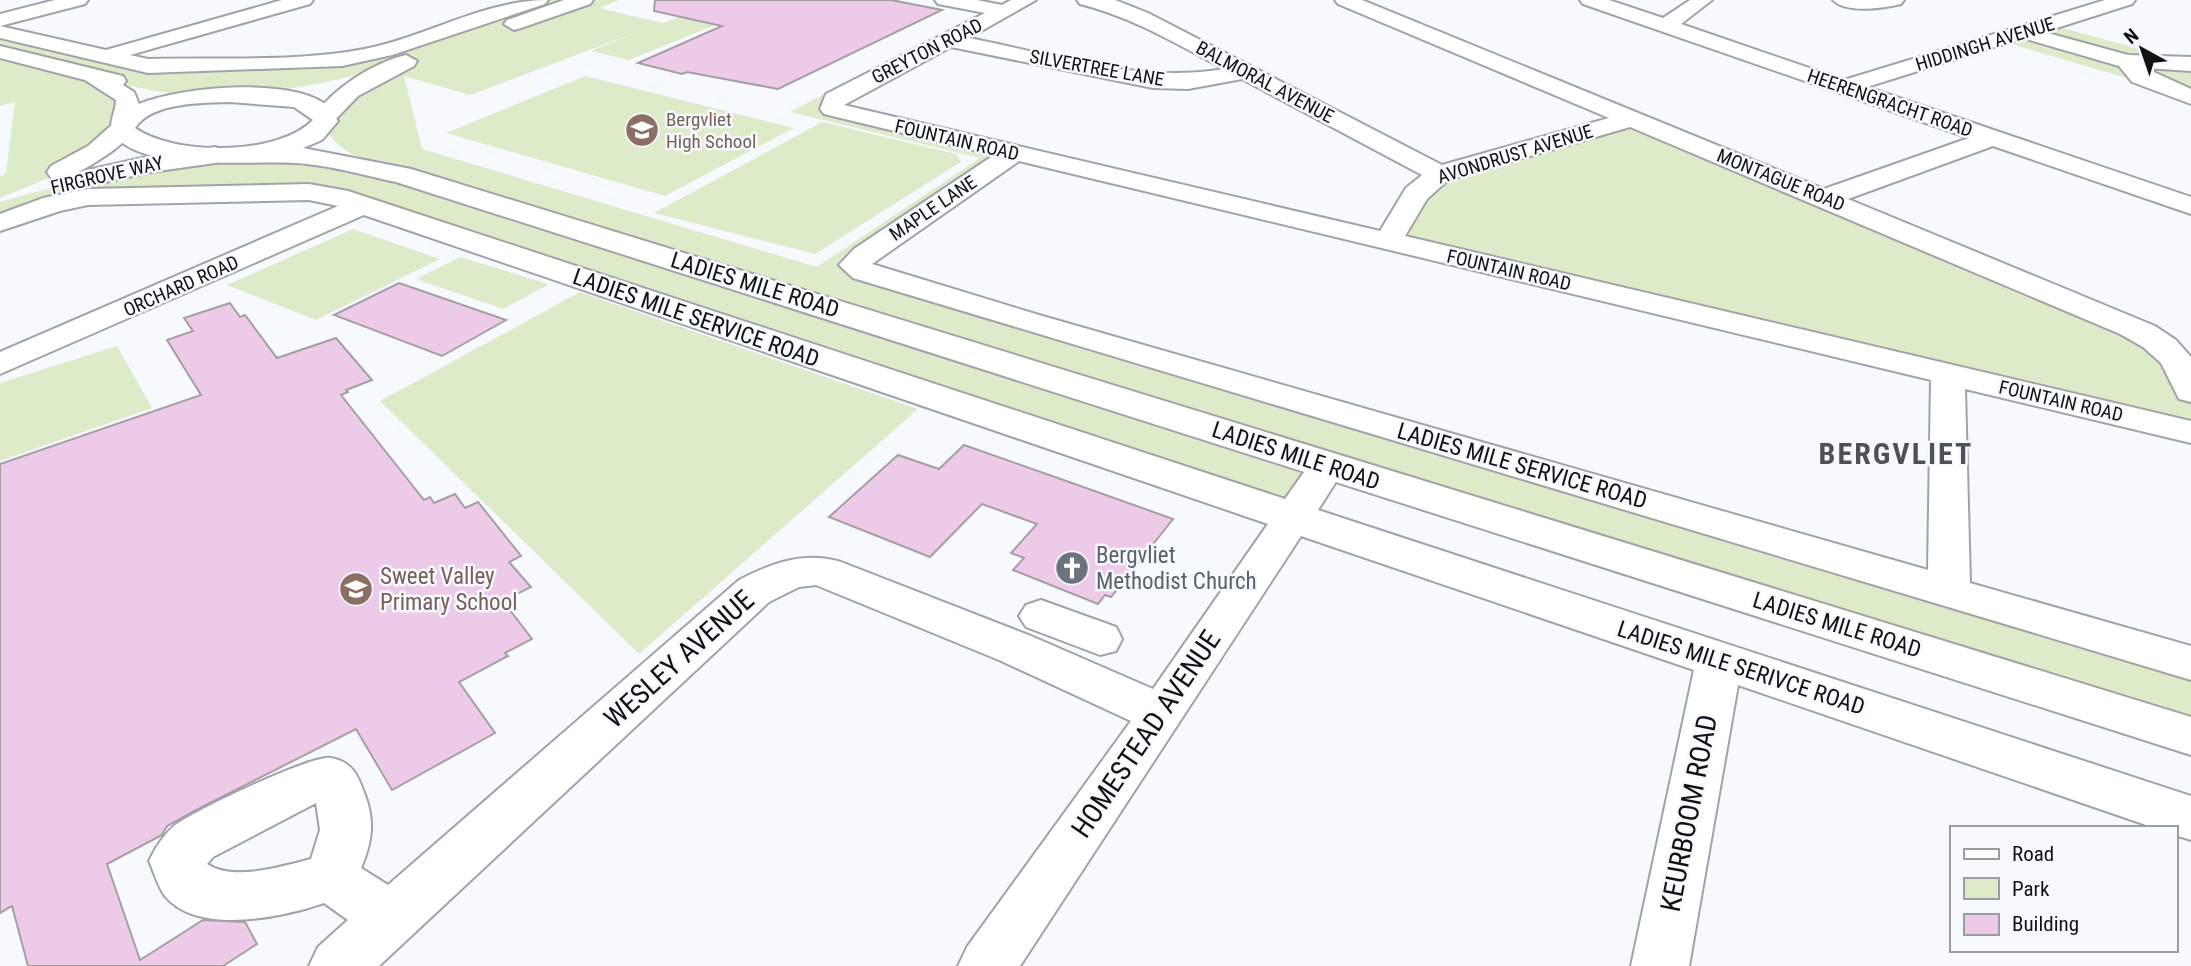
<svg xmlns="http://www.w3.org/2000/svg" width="2191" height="966" font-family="'Roboto Condensed',sans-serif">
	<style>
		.green { fill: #ddebc9 }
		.building { fill: #edcbe8; stroke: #a49fa4; stroke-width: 2 }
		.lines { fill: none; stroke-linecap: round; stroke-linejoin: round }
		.minor-casing { stroke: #a0a4a8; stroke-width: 4 }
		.major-casing { stroke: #a0a4a8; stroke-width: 4 }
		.minor { fill: #fff; fill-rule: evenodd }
		.major { fill: #fff; fill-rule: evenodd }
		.labels { text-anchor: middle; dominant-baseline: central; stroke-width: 5; stroke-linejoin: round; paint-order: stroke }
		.far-street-label { font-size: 19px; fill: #101213; stroke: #f6faff }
		.far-education-label { font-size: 19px; fill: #785e54; stroke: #f6faff; text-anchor: start }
		.street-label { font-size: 23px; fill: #101213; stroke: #f6faff }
		.worship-label { font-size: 23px; fill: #5b616d; stroke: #f6faff; text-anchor: start }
		.education-label { font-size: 23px; fill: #785e54; stroke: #f6faff; text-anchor: start }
		.near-street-label { font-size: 28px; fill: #101213; stroke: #f6faff }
		.district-label { font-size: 30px; font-weight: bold; letter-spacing: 2px; fill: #4e5256; stroke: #f6faff }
	</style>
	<rect width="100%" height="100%" fill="#f6faff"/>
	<!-- green -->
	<g class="green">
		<path d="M538,0H619L599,8L663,23L690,13L725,21L629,60L591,51L640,31L470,95L404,76L422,149L817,267L980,158L790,112L1007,0H1026L831,104L1013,154L855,264L2191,663V736L1327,466L1292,519L338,197L107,196L0,223V202L108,172L215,155L396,173C369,161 336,154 324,125L365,73C301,89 229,101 163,92C140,89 118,82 96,76L120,90L123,124L51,177L0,198V176L6,173L15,102L0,106V32L148,66L385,51Z"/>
		<path d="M2048,24L2191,63V97L1997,40Z"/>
		<path d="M585,76L794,128L665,196L446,133Z"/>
		<path d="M1631,119L2119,321L2191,392V432L1388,241L1427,183Z"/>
		<path d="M822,122L956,154L961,162L815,254L654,213Z"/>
		<path d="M353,229L440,259L316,320L227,285Z"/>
		<path d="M460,257L548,284V285L503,309L416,279Z"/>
		<path d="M580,292L918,409L639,654L380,401Z"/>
		<path d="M117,346L152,408L0,461V383Z"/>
	</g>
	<!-- building -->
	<g class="building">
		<path d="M655,0H891L942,10L778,89L687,72L682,74L638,63L722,26L654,11Z"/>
		<path d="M399,283L506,320L442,356L334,315Z"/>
		<path d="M230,303L240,317L245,315L277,358L336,338L372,380L346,390L348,392L341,395L424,500L430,497L434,503L455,494L465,508L478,502L521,556L509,562L531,587L503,601L532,639L505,653L508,656L459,682L495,733L392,790L356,729L202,807L167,826L162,835L107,864L140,960L203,920L245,922L257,944L223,966H28L12,906L0,913V464L201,395L167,340L193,331L184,318Z"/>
		<path d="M964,445L1072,483L1173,519L1111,597L1105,595L1098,604L1013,570L1024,558L1011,553L1037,524L982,504L930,557L829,517L898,455L939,469Z"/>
	</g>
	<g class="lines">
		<!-- minor casing -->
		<g class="minor-casing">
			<g id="minor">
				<path d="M55,0H88L85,4L0,26L106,50L282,0H313L310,4L130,55L148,59C220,57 308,63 378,46C435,32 488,0 548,0L545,4L392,55L342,66L148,73L0,38V14Z"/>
				<path d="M564,0H593L590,4L521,28L514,30L504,24L507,20Z"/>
				<path d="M935,0H977L1002,5L1011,0H1036L969,38C1052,54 1139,84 1224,69C1177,44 1132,17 1080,4L1077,0H1115L1148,13L1442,165L1609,118L1338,4L1335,0H1362L1824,189L1969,138L1583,4L1580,0H1609L1663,18L1690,0H1712L1681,24L1844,80L2105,0H2135L2132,4L2044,32L2128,55L2191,57V71L2145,68L2191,89V104L2132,82L2119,66L2023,38L1867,87L2191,197V214L1993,146L1848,199L2155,326L2176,340L2191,357V402L2179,399L2161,363L2143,347L2120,334L1630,127L1448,180L1427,199L1405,236L2191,421V443L1965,389L1970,583L2191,646V680L853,278L839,265L854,249L994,155L824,114L820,109L826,94L985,13L938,4ZM951,47L1153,88L1188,89L1242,79L1422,175L1406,188L1380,231L844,105ZM1019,161L1931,380L1928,570L1039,315L872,264Z"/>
				<path d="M1833,0H1904L1901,4C1884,8 1846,14 1833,0Z"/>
				<path d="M406,55L417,61L414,66L358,96L333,122H317L313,117C333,89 372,63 406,55Z"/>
				<path d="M123,121L132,123L135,128C122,148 99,160 79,172L151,156L215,147L224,150L228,155L224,160L215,163L151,172L73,189L64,187L61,180L51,178L47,172L51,166L88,146L114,123Z"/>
				<path d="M309,184L348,191L1285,499L1314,458L1327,454L1340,458L1346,466L1318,510L2191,796V840L2175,835V828H2155L1738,685L1689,966H1631L1694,670L1301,536L1020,966H958L967,947L1131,721L999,660L816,585L799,587L769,602L379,966H309L318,947L348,920L324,903C283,917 198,936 165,896C158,887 154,872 149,861C155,848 163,836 174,826C191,812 313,754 331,758C353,762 358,776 365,795C375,822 372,842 361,868L388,885L739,580C772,563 804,551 841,562L1031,636L1153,689L1268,524L364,215L0,374V352L338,206L309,200L88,205L60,211L0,231V214L43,198L88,189ZM316,803L320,830L311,859C283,866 233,882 207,864L213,857Z"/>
				<path d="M1041,600L1116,627L1122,639L1116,651L1100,655L1026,627L1019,616L1026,605Z"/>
			</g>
		</g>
		<!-- major casing -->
		<g class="major-casing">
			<path id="major" d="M0,46L123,76L126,81L123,85L134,92L139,104C180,87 288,77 325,104C330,108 334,116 338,121L322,140L303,148L411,169L2191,717V755L396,182C367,176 337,167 307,164C259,158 149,175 115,136C106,125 116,113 116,100L85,80L0,58ZM230,102L294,107L313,120C278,156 175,156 135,128C152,102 202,103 230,102Z"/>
		</g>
		<!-- minor -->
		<use href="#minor" class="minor"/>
		<!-- major -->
		<use href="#major" class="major"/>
	</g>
	<!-- icons -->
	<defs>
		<g id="school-disc" transform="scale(1.75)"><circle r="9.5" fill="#8d6e63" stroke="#f6faff"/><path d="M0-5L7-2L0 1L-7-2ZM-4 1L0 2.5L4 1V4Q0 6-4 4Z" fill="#fff"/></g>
		<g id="church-disc" transform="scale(1.75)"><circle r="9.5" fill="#6b7280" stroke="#f6faff"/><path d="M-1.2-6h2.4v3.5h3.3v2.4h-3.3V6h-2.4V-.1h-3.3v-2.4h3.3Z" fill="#fff"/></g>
	</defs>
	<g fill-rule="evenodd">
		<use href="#school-disc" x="642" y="130"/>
		<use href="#church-disc" x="1072" y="568"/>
		<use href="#school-disc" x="356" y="589"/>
	</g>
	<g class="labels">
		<!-- far-street labels -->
		<g class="far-street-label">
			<text transform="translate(1985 44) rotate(-17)">HIDDINGH AVENUE</text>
			<text transform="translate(927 51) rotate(-27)">GREYTON ROAD</text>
			<text transform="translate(1097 68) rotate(10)">SILVERTREE LANE</text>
			<text transform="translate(1265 82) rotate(28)">BALMORAL AVENUE</text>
			<text transform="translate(1890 103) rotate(19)">HEERENGRACHT ROAD</text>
			<text transform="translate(957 140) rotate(13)">FOUNTAIN ROAD</text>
			<text transform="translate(1515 154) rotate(-17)">AVONDRUST AVENUE</text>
			<text transform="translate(107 175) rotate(-13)">FIRGROVE WAY</text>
			<text transform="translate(1781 180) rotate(22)">MONTAGUE ROAD</text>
			<text transform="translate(933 208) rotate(-34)">MAPLE LANE</text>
			<text transform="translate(1509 270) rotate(13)">FOUNTAIN ROAD</text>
			<text transform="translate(181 286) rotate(-24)">ORCHARD ROAD</text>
			<text transform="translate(2061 401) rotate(13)">FOUNTAIN ROAD</text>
		</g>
		<!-- far-education labels -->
		<g class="far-education-label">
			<text x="666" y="119">Bergvliet<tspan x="666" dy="22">High School</tspan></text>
		</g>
		<!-- street labels -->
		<g class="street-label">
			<text transform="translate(755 285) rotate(17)">LADIES MILE ROAD</text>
			<text transform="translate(696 318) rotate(19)">LADIES MILE SERVICE ROAD</text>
			<text transform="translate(1296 456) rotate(18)">LADIES MILE ROAD</text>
			<text transform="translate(1522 466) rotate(16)">LADIES MILE SERVICE ROAD</text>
			<text transform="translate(1837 625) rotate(17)">LADIES MILE ROAD</text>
			<text transform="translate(1741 668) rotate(18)">LADIES MILE SERIVCE ROAD</text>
		</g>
		<!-- worship labels -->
		<g class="worship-label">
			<text x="1096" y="555">Bergvliet<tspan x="1096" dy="26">Methodist Church</tspan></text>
		</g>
		<!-- education labels -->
		<g class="education-label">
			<text x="380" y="576">Sweet Valley<tspan x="380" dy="26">Primary School</tspan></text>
		</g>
		<!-- near-street labels -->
		<g class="near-street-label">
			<text transform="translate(679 659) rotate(-42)">WESLEY AVENUE</text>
			<text transform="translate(1146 734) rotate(-56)">HOMESTEAD AVENUE</text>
			<text transform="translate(1689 813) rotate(-79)">KEURBOOM ROAD</text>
		</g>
		<!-- district labels -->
		<g class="district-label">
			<text x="1896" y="453">BERGVLIET</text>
		</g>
	</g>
	<!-- legend -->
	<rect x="1950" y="826" width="228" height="126" fill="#f6faff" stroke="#9a9da1" stroke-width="2"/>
	<rect x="1964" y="849" width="35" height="10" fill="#ffffff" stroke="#9a9da1" stroke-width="2"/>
	<text x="2012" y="861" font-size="21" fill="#101213">Road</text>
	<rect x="1964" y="878" width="35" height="21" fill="#ddebc9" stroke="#9a9da1" stroke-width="2"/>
	<text x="2012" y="896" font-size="21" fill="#101213">Park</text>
	<rect x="1964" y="914" width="35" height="21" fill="#edcbe8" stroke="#9a9da1" stroke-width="2"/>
	<text x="2012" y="931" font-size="21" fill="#101213">Building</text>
	<!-- north arrow -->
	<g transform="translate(2142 49) rotate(320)" stroke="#f6faff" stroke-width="5" paint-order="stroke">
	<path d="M0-5L12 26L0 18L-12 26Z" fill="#101213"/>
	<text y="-10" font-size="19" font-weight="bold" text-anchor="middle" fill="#101213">N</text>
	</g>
</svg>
